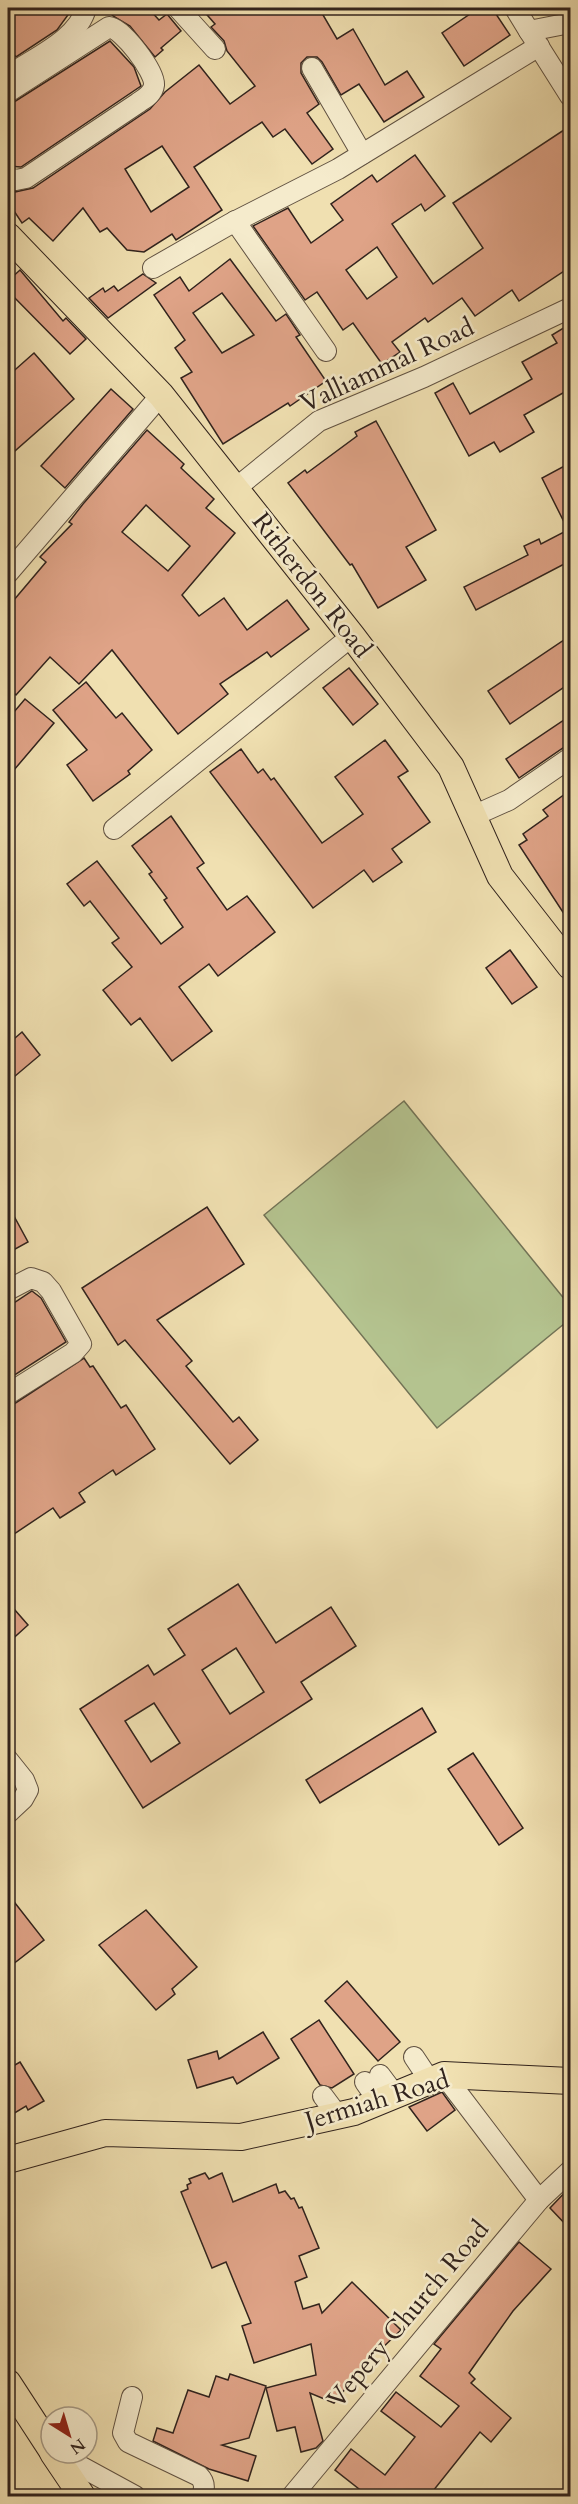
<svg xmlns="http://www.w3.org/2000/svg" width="578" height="2504" font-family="Cardo,serif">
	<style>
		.green { fill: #b4c38f; stroke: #727356; stroke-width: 1.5 }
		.building { fill: #dfa387; stroke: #31231d; stroke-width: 1.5; fill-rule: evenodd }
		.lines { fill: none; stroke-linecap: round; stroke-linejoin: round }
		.minor-casing { stroke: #615242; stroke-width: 22 }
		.major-casing { stroke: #31231d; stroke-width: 28 }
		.minor { stroke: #f5ebcc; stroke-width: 20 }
		.major { stroke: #f0e0b1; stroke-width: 26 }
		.labels { text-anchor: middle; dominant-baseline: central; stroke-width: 5; stroke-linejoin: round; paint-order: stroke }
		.street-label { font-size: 26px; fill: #31231d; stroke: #f5ebcc }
	</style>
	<rect width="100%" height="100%" fill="#f0e0b1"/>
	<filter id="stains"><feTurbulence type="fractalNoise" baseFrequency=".00333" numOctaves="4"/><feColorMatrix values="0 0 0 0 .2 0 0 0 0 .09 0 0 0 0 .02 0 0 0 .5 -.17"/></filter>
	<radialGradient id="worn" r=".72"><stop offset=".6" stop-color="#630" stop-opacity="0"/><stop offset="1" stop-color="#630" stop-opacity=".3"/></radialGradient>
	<!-- green -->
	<path class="green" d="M404,1101L570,1306V1319L437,1428L264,1215Z"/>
	<!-- building -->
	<g class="building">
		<path d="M8,8H73L57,30L16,57L8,47Z"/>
		<path d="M106,8H148L159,20L167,14L181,31L161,48L163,50L155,57L130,26L113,16Z"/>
		<path d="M201,8H319L337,39L353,29L385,85L407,71L424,97L384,122L359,84L341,95L322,62L317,57H307L301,63V73L319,104L307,113L333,149L312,164L285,129L273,137L262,122L194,167L222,210L176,240L172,234L144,252L127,250L107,228L100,232L83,208L53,241L29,218L22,223L8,202V197L15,192L33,188L150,109L165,92L199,65L230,104L255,86L227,51L224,41L211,27L215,24ZM162,146L189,187L151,212L125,169Z"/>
		<path d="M479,8H492L510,35L464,66L442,33Z"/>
		<path d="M110,41L134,67L141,86L21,167L8,166V104L14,102Z"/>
		<path d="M570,126V267L519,301L512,290L475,316L462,298L428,322L425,318L392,342L400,352L382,364L353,323L343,330L317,292L305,300L253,226L288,208L311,243L343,220L331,204L372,175L377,182L415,155L445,196L425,211L421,204L392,224L433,284L483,248L453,203ZM377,247L397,277L367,299L346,270Z"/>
		<path d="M230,259L276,321L286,314L300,335L296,337L326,381L290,406L288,403L223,444L181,378L192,372L175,348L185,340L154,295L180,277L189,291ZM222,293L254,335L222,353L193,313Z"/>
		<path d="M20,270L63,321L66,318L86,339L70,354L8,291V281Z"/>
		<path d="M143,274L156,283L108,318L89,298L103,288L105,292L114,286L118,291Z"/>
		<path d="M570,324V389L524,415L534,432L500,452L494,442L469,456L435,393L453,383L470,414L532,379L522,362L557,343L552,335Z"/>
		<path d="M34,353L74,399L8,457V376Z"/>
		<path d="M111,389L133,409L65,488L41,466Z"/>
		<path d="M376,421L436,530L406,547L426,580L378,608L352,564L350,565L288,483L305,470L307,473L357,436L355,432Z"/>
		<path d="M147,430L184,464L181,468L214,499L206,508L235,533L182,595L199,616L224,598L247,630L287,600L309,629L271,657L267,652L220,684L228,694L178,734L112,650L79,684L50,657L16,695L8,688V607L46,562L40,557L72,524L69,522L83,504ZM146,505L190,546L168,571L122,532Z"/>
		<path d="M570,463V561L476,610L464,587L528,555L524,546L539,539L541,544L568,530L542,478Z"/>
		<path d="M570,636V683L510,724L488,691Z"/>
		<path d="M349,668L378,704L353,725L323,688Z"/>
		<path d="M86,682L116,718L122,713L152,750L128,771L130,774L93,801L67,765L87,750L53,710Z"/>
		<path d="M25,699L54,723L8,777V719Z"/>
		<path d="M570,716V746L563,748L519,778L506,759Z"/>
		<path d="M385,740L408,771L398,777L430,822L392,849L402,862L373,882L364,870L313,908L210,772L241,749L258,773L263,769L271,780L274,778L322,843L363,814L335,777Z"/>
		<path d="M565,794L570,802V923L519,845L527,840L523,834L548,816L543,810Z"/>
		<path d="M171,816L204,863L197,868L227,910L247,896L275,932L218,976L209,964L179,987L212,1031L172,1061L140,1018L131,1025L103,990L132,967L112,943L119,938L90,901L84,906L67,884L97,861L161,944L183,927L164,900L167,898L149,874L152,872L132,846Z"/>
		<path d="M510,950L537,987L512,1004L486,968Z"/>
		<path d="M22,1032L40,1055L8,1082V1044Z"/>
		<path d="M8,1205L28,1242L8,1253Z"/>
		<path d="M207,1207L244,1264L157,1320L192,1361L186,1366L233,1422L239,1417L258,1440L230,1464L125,1340L118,1345L82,1288Z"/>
		<path d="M32,1291L41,1298L66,1342L10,1378L8,1374V1307Z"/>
		<path d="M84,1358L90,1367L93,1366L121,1408L126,1405L155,1449L116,1475L113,1470L79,1493L85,1502L60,1518L53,1508L8,1538V1406L14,1404Z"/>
		<path d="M238,1584L276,1643L331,1607L356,1646L301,1682L312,1699L143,1808L80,1709L148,1665L154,1675L185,1655L168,1629ZM236,1648L264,1692L230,1714L202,1670ZM154,1703L180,1743L151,1762L125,1721Z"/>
		<path d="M8,1602L28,1625L8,1643Z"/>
		<path d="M422,1708L436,1732L320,1803L306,1780Z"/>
		<path d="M473,1753L523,1828L499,1845L448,1769Z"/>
		<path d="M8,1894L44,1940L8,1968Z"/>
		<path d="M146,1910L197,1967L172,1989L175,1994L156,2010L99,1945Z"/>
		<path d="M347,1981L400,2042L378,2061L325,2001Z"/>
		<path d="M319,2020L354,2074L332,2088L320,2085L291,2039Z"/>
		<path d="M263,2032L279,2058L237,2084L233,2077L197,2088L188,2060L217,2051L219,2059Z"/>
		<path d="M20,2062L44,2101L28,2110L26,2106L8,2117V2069Z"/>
		<path d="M442,2092L455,2110L427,2131L409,2107Z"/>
		<path d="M205,2173L209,2179L222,2173L233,2202L276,2184L279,2193L285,2191L291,2199L294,2198L299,2208L302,2207L319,2248L299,2256L307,2277L295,2282L303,2309L319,2304L322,2313L352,2282L401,2330L378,2352L376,2350L334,2403L310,2393L323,2441L316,2448L301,2452L295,2427L277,2431L266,2388L316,2375L311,2344L254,2363L242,2326L251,2323L226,2262L212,2268L181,2192L188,2189L187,2185L191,2183L189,2179Z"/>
		<path d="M570,2187V2229L550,2208Z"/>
		<path d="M519,2242L551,2269L513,2311L469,2373L475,2379L471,2383L511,2418L491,2442L480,2432L429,2496H368L335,2470L351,2449L385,2475L415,2437L381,2411L396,2392L441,2427L459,2406L420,2376L441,2349L434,2344Z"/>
		<path d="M230,2374L266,2386L249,2438L222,2445L256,2456L248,2481L209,2469L153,2441L157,2428L173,2433L188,2390L209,2397L216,2376L228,2380Z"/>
	</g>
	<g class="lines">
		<!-- minor casing -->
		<g class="minor-casing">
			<g id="minor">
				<path d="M178,8L215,49"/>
				<path d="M515,8L529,31L570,23"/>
				<path d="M529,31L570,96"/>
				<path d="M312,68L362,154"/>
				<path d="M8,76C33,58 78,40 86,8"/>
				<path d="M8,92L109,27C122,28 155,71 154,85C153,94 145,98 138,103L26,178L16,180L8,178"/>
				<path d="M235,221L326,351"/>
				<path d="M153,268L230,224L338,169L539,46"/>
				<path d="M236,488L319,421L424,377L570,308"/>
				<path d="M8,573L161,395"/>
				<path d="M473,816L509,800L570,758"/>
				<path d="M114,829L352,636"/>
				<path d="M8,1290L31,1278L43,1282L51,1291L81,1344L73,1353L8,1394"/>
				<path d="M8,1760L24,1780L28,1790L23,1799L8,1813"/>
				<path d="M414,2057L430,2081"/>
				<path d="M380,2075L395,2095"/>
				<path d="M444,2075L539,2200"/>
				<path d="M365,2082L379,2102"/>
				<path d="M323,2096L338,2116"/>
				<path d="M132,2397L123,2433L128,2442L199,2476C205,2482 205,2488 202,2496"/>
				<path d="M56,2453L135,2496"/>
				<path d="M292,2496L539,2200L570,2171"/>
			</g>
		</g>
		<!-- major casing -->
		<g class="major-casing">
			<g id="major">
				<path d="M8,236L161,395L352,636L451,767L500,876L570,966"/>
				<path d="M8,2160L105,2133L241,2137L354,2112L444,2075L570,2081"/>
				<path d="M8,2383L51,2449"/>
				<path d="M53,2453L82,2496"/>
			</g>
		</g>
		<!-- minor -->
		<use href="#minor" class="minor"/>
		<!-- major -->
		<use href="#major" class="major"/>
	</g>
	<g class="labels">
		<!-- street labels -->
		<g class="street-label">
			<text transform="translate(387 365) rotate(-25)">Valliammal Road</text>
			<text transform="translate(312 585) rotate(52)">Ritherdon Road</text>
			<text transform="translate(377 2100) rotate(-17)">Jermiah Road</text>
			<text transform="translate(408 2314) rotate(-50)">Vepery Church Road</text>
		</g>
	</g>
	<!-- margin -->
	<rect width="578" height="2504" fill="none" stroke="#f0e0b1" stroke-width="30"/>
	<rect x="9" y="9" width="560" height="2486" fill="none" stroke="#31231d" stroke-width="3"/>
	<rect x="15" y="15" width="548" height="2474" fill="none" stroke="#31231d" stroke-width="1.5"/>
	<!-- north arrow -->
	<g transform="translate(69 2435) rotate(143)"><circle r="28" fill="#f5ebcc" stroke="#a79b86" stroke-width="1.5"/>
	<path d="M0-4.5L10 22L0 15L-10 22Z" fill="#8f2418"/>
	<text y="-9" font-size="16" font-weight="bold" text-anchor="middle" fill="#31231d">N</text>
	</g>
	<rect width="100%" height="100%" filter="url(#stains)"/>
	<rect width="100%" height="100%" fill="url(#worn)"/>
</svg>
